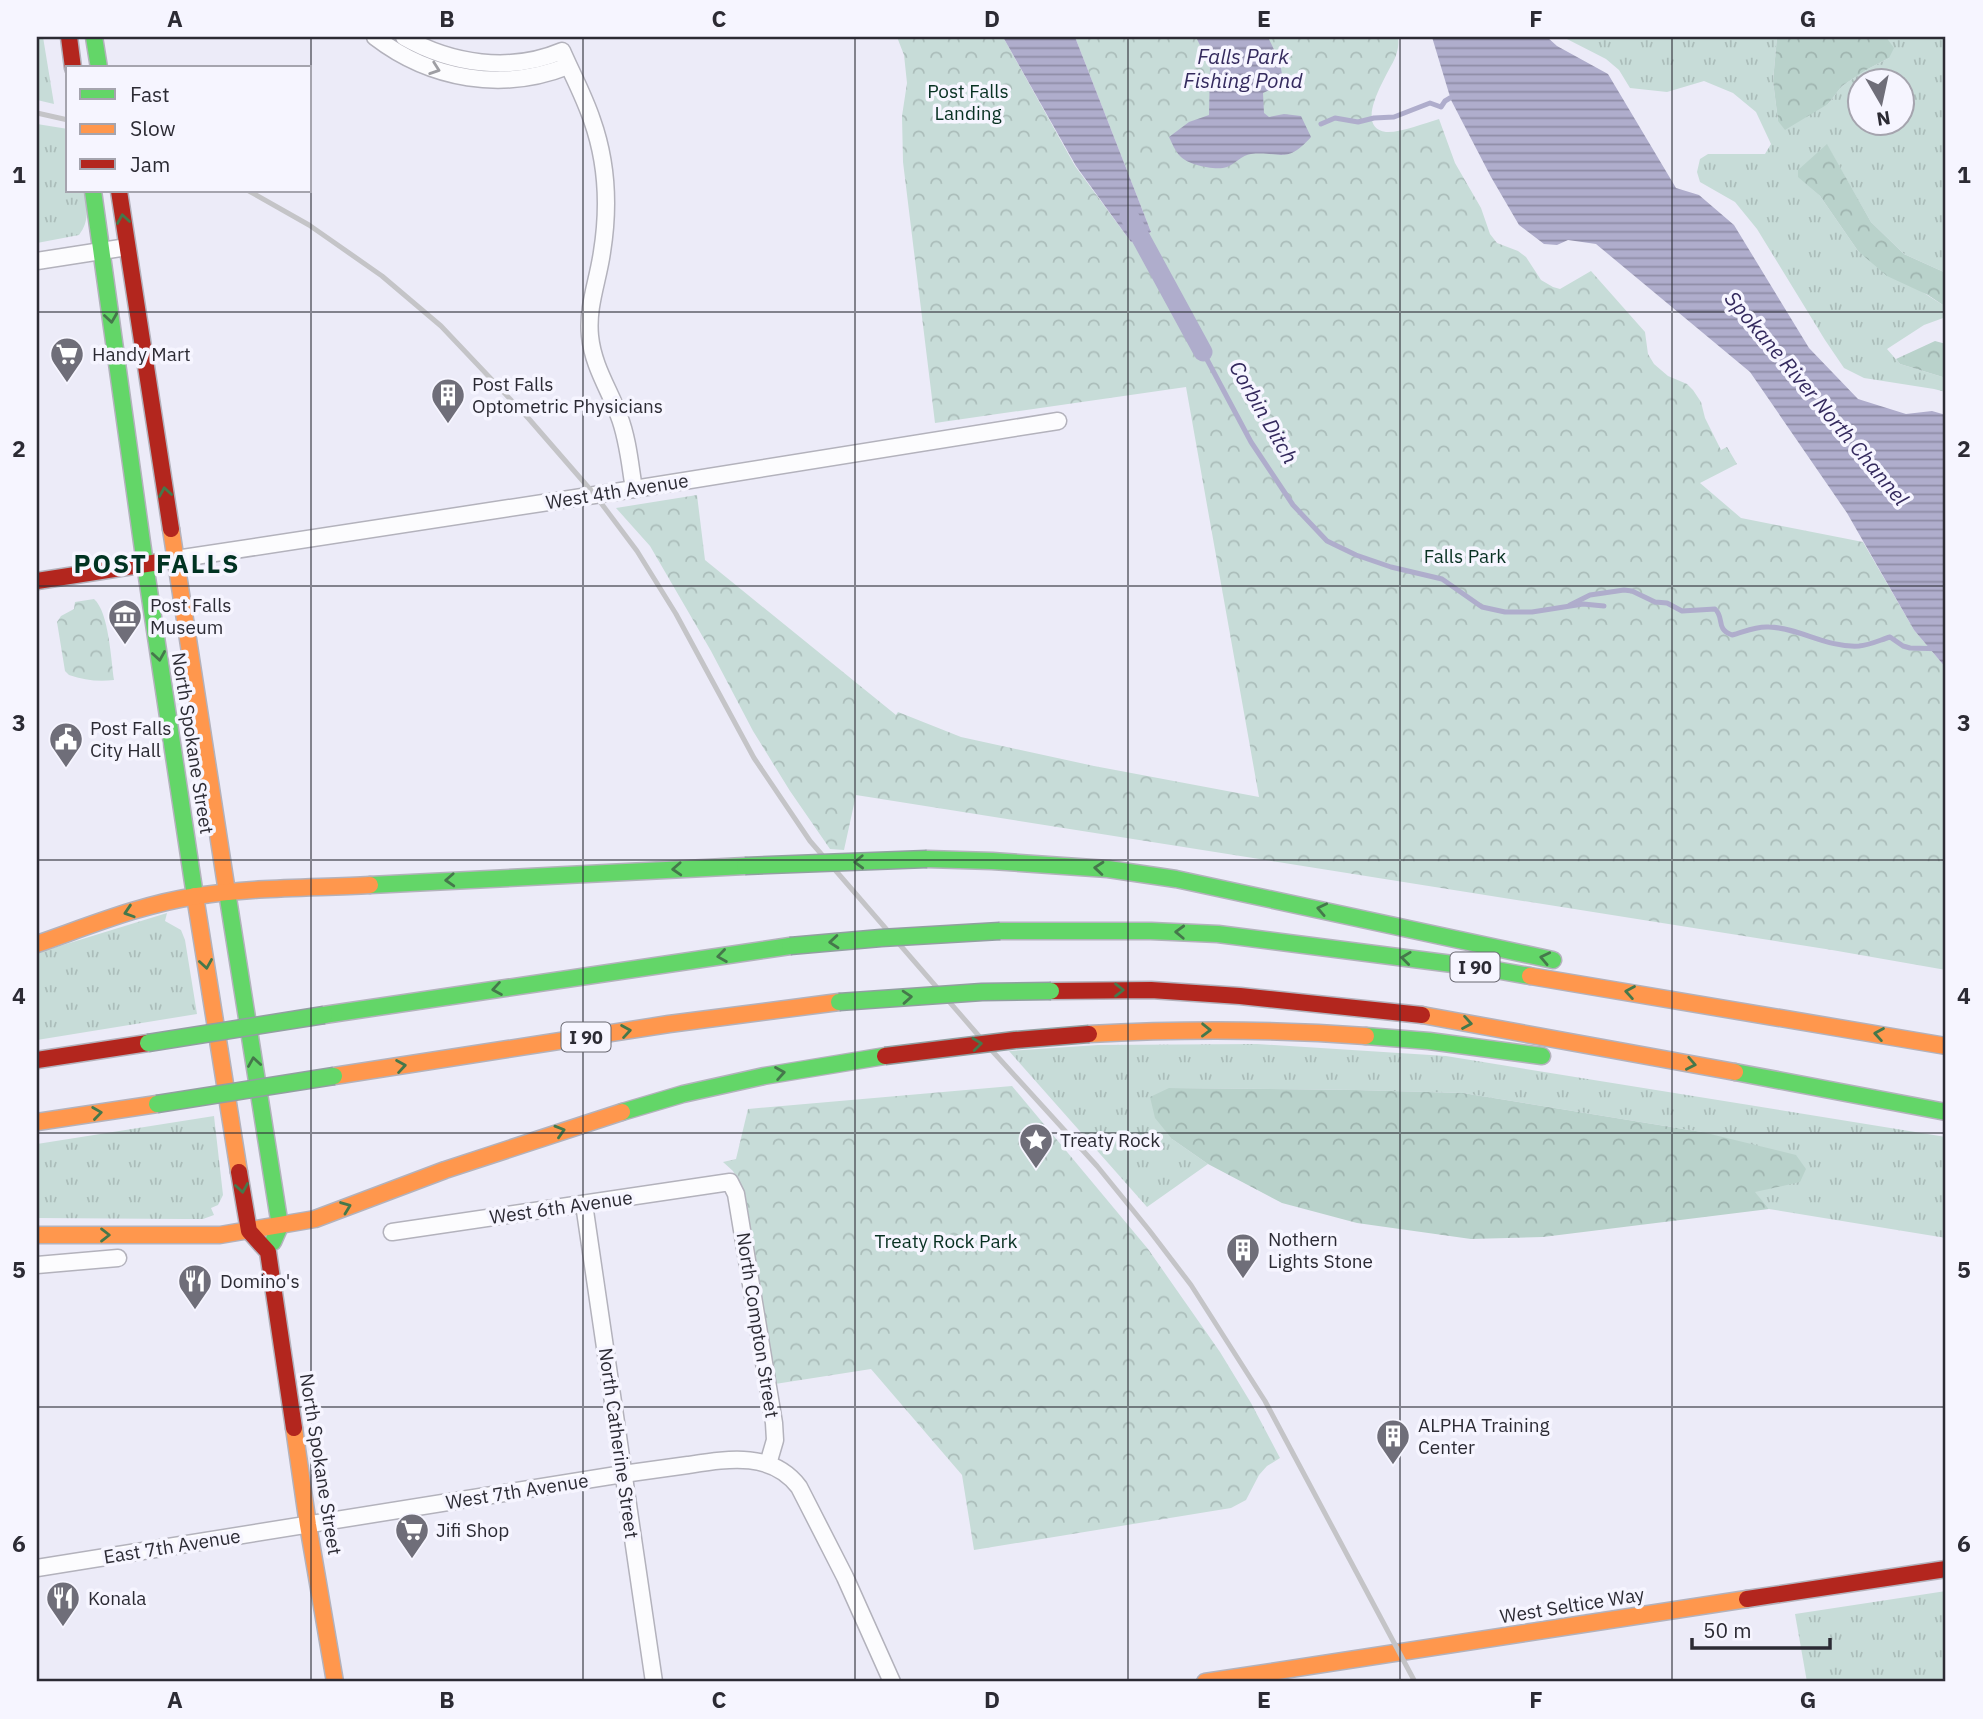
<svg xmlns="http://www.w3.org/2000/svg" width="1983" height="1719" font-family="'IBM Plex Sans',sans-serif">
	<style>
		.grass { fill: url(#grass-tufts); fill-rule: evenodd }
		.forest { fill: url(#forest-crowns) }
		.park { fill: url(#park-crowns) }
		.water { fill: url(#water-rules) }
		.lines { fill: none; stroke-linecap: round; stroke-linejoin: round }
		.stream { stroke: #afadcc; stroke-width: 5 }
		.canal { stroke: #afadcc; stroke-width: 19 }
		.street-casing { stroke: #b3b2bc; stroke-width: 19 }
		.fast-casing { stroke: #b3b2bc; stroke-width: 19 }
		.slow-casing { stroke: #b3b2bc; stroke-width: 19 }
		.jam-casing { stroke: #b3b2bc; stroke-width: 19 }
		.street { stroke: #fcfcfe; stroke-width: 16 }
		.fast { stroke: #63d668; stroke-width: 16 }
		.slow { stroke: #ff974d; stroke-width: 16 }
		.jam { stroke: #b3261e; stroke-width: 16 }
		.rail { stroke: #c4c4c7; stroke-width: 5 }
		.fast-bridge-casing { stroke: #929fa1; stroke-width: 19; stroke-linecap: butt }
		.jam-bridge-casing { stroke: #929fa1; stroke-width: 19; stroke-linecap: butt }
		.fast-bridge { stroke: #63d668; stroke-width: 16 }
		.jam-bridge { stroke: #b3261e; stroke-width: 16 }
		.oneway { stroke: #9e9ea3 }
		.oneway2 { stroke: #45784b }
		.grid { fill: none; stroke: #2c2b34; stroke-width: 2; stroke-opacity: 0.55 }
		.labels { text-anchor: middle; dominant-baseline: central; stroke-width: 7; stroke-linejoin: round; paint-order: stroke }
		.shield { fill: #f6f5ff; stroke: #696871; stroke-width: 2 }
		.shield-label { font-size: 18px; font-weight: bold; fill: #2c2b34 }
		.park-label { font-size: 19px; fill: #083122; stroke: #f6f5ff }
		.poi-label { font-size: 19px; fill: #2c2b34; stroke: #f6f5ff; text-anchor: start }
		.street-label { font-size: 19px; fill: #2c2b34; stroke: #f6f5ff }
		.water-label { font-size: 21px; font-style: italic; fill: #342a5e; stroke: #f6f5ff }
		.district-label { font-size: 26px; font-weight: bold; letter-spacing: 2px; fill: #013322; stroke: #f6f5ff }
		.neatline { fill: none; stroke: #2c2b34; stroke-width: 2.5 }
		.grid-label { font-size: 23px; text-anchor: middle; font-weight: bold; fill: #2c2b34 }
	</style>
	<defs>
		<pattern id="grass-tufts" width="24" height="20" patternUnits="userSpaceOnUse" patternTransform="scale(1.75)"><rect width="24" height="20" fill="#c7dcd8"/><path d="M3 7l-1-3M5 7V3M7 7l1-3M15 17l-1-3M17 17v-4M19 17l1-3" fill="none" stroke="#abbdba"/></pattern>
		<pattern id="forest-crowns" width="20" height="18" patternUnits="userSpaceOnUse" patternTransform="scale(1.75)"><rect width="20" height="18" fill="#b9d2cb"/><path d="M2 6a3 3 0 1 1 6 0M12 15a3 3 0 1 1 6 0" fill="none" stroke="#9fb4af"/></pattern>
		<pattern id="park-crowns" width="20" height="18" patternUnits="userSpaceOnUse" patternTransform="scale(1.75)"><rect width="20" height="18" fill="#c7dcd8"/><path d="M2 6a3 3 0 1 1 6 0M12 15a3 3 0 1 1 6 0" fill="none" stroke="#abbdba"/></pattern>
		<pattern id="water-rules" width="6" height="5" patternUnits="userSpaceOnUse" patternTransform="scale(1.75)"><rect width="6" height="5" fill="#afadcc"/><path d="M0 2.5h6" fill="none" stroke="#8f8da6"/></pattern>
	</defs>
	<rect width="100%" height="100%" fill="#ecebf8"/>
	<!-- grass -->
	<g class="grass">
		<path d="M37,37H43L54,104L37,100Z"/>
		<path d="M1563,37H1777L1773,81L1778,121L1828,104L1842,86L1866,70L1889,58L1886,37H1819H1946V273L1904,254L1871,222L1827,145L1798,171L1799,177L1820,196L1858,251L1946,307V317L1924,325L1887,349L1900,364L1946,378V392L1934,389L1864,378L1844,368L1825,340L1757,229L1735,202L1700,182L1697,172L1700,159L1708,154H1765L1771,144L1756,112L1733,93L1704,81L1667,92L1630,88L1619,70L1606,59ZM1860,80H1902V122H1860Z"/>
		<path d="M37,124L68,129V191H84C87,207 90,221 79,235L37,243Z"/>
		<path d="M167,913L165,921L181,930L185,940L197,1014L37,1040V953Z"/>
		<path d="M1257,1044L1446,1056L1946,1137V1238L1769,1209L1702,1132L1463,1093L1356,1090L1169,1088L1172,1139L1208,1164L1147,1207L1009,1051L1098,1045Z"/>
		<path d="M214,1116L223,1195L218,1205L211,1208L214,1215L203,1219H183L37,1218V1144Z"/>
		<path d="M1946,1591V1682H1807L1795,1614Z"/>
	</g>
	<!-- forest -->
	<g class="forest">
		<path d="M1777,37H1886L1894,48L1889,58L1866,70L1842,86L1828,104L1785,130L1778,121L1773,81Z"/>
		<path d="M1827,144L1871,222L1904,254L1946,273V307L1928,295L1887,276L1858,251L1820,196L1798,177V170Z"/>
		<path d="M1935,341L1946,344V378L1900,364L1896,359Z"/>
		<path d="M1169,1088L1356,1090L1463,1093L1702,1132L1796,1155L1806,1169L1800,1182L1755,1192L1769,1209L1543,1237L1471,1239L1357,1223L1282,1203L1208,1164L1172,1139L1155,1118L1150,1097Z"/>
	</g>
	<!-- park -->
	<g class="park">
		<path d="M897,37H1003L1075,166L1131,242L1151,232L1075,37H1398C1399,45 1398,50 1395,58C1388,74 1352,127 1386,132C1400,133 1425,123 1439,119L1455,163L1481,208L1490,234L1497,243L1518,251L1526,257L1541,280L1553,287L1560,289L1591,271L1645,332L1648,354L1654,364L1668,376L1687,384L1693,390L1701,402L1705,418L1721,450L1727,447L1737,464L1700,483L1741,518L1863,542L1914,630L1946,668V970L1832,950L856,795L844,850L830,849L790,791L753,731L711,651L650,546L616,508L697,495L705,560L896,715L898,712L961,737L1094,766L1259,797L1186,387L935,423L903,162L902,116L907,83L904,55Z"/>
		<path d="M94,599C109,612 111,660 114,680C98,682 84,680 69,675L65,671L57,622L61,616L74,609L75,602Z"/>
		<path d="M1012,1086L1148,1249L1220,1352L1251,1403L1280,1458L1267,1466L1259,1475L1246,1500L1231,1508L974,1550L962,1475L871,1369L775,1384L743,1193L733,1171L723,1162L736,1159L748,1109Z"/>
	</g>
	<!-- water -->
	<g class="water">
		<path d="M1003,37H1075L1151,232L1131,242L1076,166Z"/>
		<path d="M1196,37H1268C1275,52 1284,67 1282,84L1263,93L1264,113L1269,117L1284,114L1301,116L1311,137C1286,165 1281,151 1251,154C1242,155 1235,164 1227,167C1216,171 1188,165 1180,156C1175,151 1172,143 1169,137L1189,122L1209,115L1210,66Z"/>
		<path d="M1432,37H1547L1557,46L1608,74L1676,188L1699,195L1734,225L1809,348L1858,399L1906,414L1932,411L1946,415V668L1914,630L1847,513L1750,372L1596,244L1568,240L1557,245L1544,244L1519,225L1491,177L1451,100Z"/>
	</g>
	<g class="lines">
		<!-- stream -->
		<g class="stream">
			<path d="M1321,124L1335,118L1358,122L1374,118L1394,117L1430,103L1441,107L1445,101L1450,98"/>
			<path d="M1203,352L1251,442L1293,505L1327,541L1356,555L1391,567L1442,579L1482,607L1505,612H1532L1583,604L1604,606"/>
			<path d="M1570,605L1590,595L1624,590L1632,591L1655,602L1667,603L1682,611L1715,609C1725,618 1715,629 1732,635C1744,632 1755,626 1769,627C1800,628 1827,648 1859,646C1870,645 1880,640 1890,637L1903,646L1910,648L1946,649"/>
		</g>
		<!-- canal -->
		<path class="canal" d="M1129,216L1203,352"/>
		<!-- street casing -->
		<g class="street-casing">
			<g id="street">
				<path d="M375,37C431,80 503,92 568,66"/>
				<path d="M404,37C451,64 510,73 562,51C572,74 584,96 592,120C607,162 609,208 602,252C598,281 587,306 590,336C593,366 609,389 619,416C628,439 630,465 634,489"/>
				<path d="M37,261L127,247"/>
				<path d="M176,559L634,489L1058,421"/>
				<path d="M584,1204L654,1682"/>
				<path d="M392,1232L730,1182L736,1194L774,1423L775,1440L768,1464"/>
				<path d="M37,1265L118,1258"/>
				<path d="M37,1568L623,1474C645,1471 667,1468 688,1465C727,1459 772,1451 799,1487L845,1577L892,1682"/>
			</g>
		</g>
		<!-- fast casing -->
		<g class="fast-casing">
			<g id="fast">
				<path d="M94,37L99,68"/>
				<path d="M93,191L145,564L195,896"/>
				<path d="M927,859L992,861L1108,869L1176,879L1553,960"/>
				<path d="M370,885L745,866"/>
				<path d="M227,892L280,1226L273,1242"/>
				<path d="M1000,931H1151L1218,934L1484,968L1530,976"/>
				<path d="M324,1015L790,946"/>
				<path d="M1366,1036L1429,1041L1542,1056"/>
				<path d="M1735,1072L1946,1112"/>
				<path d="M622,1112L683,1094L764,1076L885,1056"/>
			</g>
		</g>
		<!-- slow casing -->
		<g class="slow-casing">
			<g id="slow">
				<path d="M171,529L227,892"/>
				<path d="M195,896L239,1172"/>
				<path d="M37,944C89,926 142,904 197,896C254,887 312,888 370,885"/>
				<path d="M1530,976L1946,1046"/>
				<path d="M1422,1015L1735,1072"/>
				<path d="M1089,1034C1182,1029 1273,1029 1366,1036"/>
				<path d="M334,1076L669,1024L839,1002"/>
				<path d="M37,1122L157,1104"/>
				<path d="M37,1235H220L315,1219L445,1170L622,1112"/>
				<path d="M294,1428L308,1525L335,1682"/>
				<path d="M1205,1682L1747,1599"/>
			</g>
		</g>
		<!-- jam casing -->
		<g class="jam-casing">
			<g id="jam">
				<path d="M69,37L73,68"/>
				<path d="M119,191L171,529"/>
				<path d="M37,581L159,562"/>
				<path d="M1051,991L1151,990L1240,996L1422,1015"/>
				<path d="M37,1060L148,1043"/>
				<path d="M239,1172L249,1231L268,1252L294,1428"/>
				<path d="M1747,1599L1946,1569"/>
			</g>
		</g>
		<!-- street -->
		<use href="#street" class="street"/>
		<!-- fast -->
		<use href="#fast" class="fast"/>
		<!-- slow -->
		<use href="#slow" class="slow"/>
		<!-- jam -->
		<use href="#jam" class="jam"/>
		<!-- rail -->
		<g class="rail">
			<path d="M37,113L68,120"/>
			<path d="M249,191L309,225L332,241L382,276L441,326L529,419L595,495L637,551L676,614L754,758L810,841L985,1043L1097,1166L1149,1230L1191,1285L1265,1401L1415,1682"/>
		</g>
		<!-- fast-bridge casing -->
		<g class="fast-bridge-casing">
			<g id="fast-bridge">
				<path d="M745,866L927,859"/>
				<path d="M790,946L881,938L1000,931"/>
				<path d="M839,1002L982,992L1051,991"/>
				<path d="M148,1043L324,1015"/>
				<path d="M157,1104L334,1076"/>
			</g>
		</g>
		<!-- jam-bridge casing -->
		<g class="jam-bridge-casing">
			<path id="jam-bridge" d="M885,1056L1015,1040L1089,1034"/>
		</g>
		<!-- fast-bridge -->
		<use href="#fast-bridge" class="fast-bridge"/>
		<!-- jam-bridge -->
		<use href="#jam-bridge" class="jam-bridge"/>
	</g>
	<!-- one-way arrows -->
	<defs><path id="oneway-chevron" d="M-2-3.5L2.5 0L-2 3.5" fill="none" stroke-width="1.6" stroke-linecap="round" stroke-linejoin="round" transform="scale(1.75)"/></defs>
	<use class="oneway" href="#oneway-chevron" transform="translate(435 69) rotate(19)"/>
	<g class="oneway2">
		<use href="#oneway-chevron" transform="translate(123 219) rotate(-99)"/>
		<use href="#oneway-chevron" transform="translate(111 318) rotate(82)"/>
		<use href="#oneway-chevron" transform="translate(165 492) rotate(-99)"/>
		<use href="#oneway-chevron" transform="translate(159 656) rotate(81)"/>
		<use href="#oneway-chevron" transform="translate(859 862) rotate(178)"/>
		<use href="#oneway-chevron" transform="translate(1099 868) rotate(-175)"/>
		<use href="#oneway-chevron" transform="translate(677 869) rotate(177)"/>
		<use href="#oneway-chevron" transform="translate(450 880) rotate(177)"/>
		<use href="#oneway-chevron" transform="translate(1322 909) rotate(-168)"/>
		<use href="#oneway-chevron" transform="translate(129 912) rotate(162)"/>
		<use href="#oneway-chevron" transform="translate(1180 932) rotate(-178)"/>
		<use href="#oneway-chevron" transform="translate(834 942) rotate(175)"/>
		<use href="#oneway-chevron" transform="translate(722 956) rotate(172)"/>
		<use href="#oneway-chevron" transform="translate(1406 958) rotate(-173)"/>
		<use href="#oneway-chevron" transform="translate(1545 958) rotate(-168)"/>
		<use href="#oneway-chevron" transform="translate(206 964) rotate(81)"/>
		<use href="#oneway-chevron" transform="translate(497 989) rotate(171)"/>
		<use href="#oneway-chevron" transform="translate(1119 990)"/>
		<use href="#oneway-chevron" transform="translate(1630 992) rotate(-170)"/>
		<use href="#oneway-chevron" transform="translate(907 997) rotate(-4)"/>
		<use href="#oneway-chevron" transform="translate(1467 1023) rotate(10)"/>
		<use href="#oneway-chevron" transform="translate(1206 1030) rotate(1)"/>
		<use href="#oneway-chevron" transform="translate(626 1031) rotate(-9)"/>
		<use href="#oneway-chevron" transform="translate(1879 1034) rotate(-170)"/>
		<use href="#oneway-chevron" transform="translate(977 1044) rotate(-6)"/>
		<use href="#oneway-chevron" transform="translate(254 1062) rotate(-99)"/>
		<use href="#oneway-chevron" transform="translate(1691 1064) rotate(11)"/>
		<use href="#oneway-chevron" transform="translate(401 1066) rotate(-9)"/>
		<use href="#oneway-chevron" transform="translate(780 1073) rotate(-10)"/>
		<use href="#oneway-chevron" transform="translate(97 1113) rotate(-8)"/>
		<use href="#oneway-chevron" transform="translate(560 1131) rotate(-17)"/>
		<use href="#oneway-chevron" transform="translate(242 1188) rotate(81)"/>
		<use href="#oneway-chevron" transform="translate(346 1207) rotate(-21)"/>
		<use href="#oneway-chevron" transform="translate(105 1235)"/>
	</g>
	<!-- grid -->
	<path class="grid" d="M311,37V1682M583,37V1682M855,37V1682M1128,37V1682M1400,37V1682M1672,37V1682M37,312H1946M37,586H1946M37,860H1946M37,1133H1946M37,1407H1946"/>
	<!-- icons -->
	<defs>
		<g id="supermarket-pin" transform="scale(1.75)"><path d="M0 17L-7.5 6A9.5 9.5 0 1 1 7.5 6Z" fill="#6f6e79" stroke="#f6f5ff"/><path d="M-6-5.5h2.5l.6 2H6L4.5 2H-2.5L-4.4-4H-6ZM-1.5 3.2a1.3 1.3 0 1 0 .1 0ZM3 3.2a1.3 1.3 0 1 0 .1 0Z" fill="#fff"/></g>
		<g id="building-pin" transform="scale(1.75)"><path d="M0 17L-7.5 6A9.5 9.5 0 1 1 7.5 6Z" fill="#6f6e79" stroke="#f6f5ff"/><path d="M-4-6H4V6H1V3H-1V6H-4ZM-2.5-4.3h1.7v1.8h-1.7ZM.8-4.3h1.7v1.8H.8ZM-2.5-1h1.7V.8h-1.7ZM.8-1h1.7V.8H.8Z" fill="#fff"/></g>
		<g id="museum-pin" transform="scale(1.75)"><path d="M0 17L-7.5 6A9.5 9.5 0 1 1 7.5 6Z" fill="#6f6e79" stroke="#f6f5ff"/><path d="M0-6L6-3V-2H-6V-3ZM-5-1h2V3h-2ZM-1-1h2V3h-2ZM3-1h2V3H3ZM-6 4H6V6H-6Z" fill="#fff"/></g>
		<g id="civic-pin" transform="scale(1.75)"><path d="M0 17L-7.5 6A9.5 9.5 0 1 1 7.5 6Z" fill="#6f6e79" stroke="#f6f5ff"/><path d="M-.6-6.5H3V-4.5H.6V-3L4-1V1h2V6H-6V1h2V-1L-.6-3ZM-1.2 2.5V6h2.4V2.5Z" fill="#fff"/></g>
		<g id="sight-pin" transform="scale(1.75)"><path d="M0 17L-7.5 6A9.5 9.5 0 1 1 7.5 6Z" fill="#6f6e79" stroke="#f6f5ff"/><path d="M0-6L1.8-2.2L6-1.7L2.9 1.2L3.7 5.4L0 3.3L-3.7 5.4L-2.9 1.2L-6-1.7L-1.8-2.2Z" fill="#fff"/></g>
		<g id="restaurant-pin" transform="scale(1.75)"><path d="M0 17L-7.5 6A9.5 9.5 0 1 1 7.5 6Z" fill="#6f6e79" stroke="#f6f5ff"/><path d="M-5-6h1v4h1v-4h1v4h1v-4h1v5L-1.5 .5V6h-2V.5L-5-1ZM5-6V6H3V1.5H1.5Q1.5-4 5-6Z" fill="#fff"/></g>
	</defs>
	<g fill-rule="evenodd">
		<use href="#supermarket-pin" x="67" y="354"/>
		<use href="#building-pin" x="448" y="395"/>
		<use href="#museum-pin" x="125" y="616"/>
		<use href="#civic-pin" x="66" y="739"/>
		<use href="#sight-pin" x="1036" y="1140"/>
		<use href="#building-pin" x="1243" y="1250"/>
		<use href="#restaurant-pin" x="195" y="1281"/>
		<use href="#building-pin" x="1393" y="1436"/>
		<use href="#supermarket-pin" x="412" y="1530"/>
		<use href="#restaurant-pin" x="63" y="1598"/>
	</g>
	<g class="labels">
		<!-- shield labels -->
		<g class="shield">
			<rect x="1450.5" y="952.5" width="49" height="29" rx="5"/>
			<rect x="561.5" y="1022.5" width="49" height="29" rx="5"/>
		</g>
		<g class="shield-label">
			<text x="1475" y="967">I 90</text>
			<text x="586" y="1037">I 90</text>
		</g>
		<!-- park labels -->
		<g class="park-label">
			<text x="968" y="91">Post Falls<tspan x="968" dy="22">Landing</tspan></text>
			<text x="1465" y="556">Falls Park</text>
			<text x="946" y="1241">Treaty Rock Park</text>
		</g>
		<!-- poi labels -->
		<g class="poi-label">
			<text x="92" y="354">Handy Mart</text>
			<text x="472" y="384">Post Falls<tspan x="472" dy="22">Optometric Physicians</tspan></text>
			<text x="150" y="605">Post Falls<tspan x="150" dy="22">Museum</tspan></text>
			<text x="90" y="728">Post Falls<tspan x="90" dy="22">City Hall</tspan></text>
			<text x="1060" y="1140">Treaty Rock</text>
			<text x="1268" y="1239">Nothern<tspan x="1268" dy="22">Lights Stone</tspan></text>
			<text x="220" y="1281">Domino's</text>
			<text x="1418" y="1425">ALPHA Training<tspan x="1418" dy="22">Center</tspan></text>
			<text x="436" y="1530">Jifi Shop</text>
			<text x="88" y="1598">Konala</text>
		</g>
		<!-- street labels -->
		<g class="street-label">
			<text transform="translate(617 491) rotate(-9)">West 4th Avenue</text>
			<text transform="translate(193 743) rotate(81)">North Spokane Street</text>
			<text transform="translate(561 1207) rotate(-8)">West 6th Avenue</text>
			<text transform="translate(758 1325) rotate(81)">North Compton Street</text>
			<text transform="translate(619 1443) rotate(82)">North Catherine Street</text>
			<text transform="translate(321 1464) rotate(81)">North Spokane Street</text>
			<text transform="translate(517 1491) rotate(-9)">West 7th Avenue</text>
			<text transform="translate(172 1546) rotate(-9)">East 7th Avenue</text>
			<text transform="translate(1572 1605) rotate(-9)">West Seltice Way</text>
		</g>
		<!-- water labels -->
		<g class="water-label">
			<text x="1243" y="56">Falls Park<tspan x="1243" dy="24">Fishing Pond</tspan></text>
			<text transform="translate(1817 398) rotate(50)">Spokane River North Channel</text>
			<text transform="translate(1264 412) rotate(60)">Corbin Ditch</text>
		</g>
		<!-- district labels -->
		<g class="district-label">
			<text x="157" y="563">POST FALLS</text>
		</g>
	</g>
	<!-- border -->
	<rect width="1983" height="1719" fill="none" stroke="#f6f5ff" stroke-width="77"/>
	<!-- legend -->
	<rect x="66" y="66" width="245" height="126" fill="#f6f5ff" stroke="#a5a4ae" stroke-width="2"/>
	<rect x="80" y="89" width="35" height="10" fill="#63d668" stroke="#a5a4ae" stroke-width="2"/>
	<text x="130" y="102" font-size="21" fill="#2c2b34">Fast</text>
	<rect x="80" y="124" width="35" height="10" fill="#ff974d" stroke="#a5a4ae" stroke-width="2"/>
	<text x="130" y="136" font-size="21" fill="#2c2b34">Slow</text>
	<rect x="80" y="159" width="35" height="10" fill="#b3261e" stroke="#a5a4ae" stroke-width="2"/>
	<text x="130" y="172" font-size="21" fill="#2c2b34">Jam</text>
	<!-- north arrow -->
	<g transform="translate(1881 102) rotate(171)"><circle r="33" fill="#f6f5ff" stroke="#a5a4ae" stroke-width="2"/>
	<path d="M0-5L12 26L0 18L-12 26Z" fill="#6f6e79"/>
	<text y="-10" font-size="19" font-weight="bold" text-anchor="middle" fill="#2c2b34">N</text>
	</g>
	<!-- scale -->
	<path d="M1692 1638v10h138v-10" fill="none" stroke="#2c2b34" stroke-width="3.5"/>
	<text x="1703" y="1638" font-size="21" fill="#2c2b34" stroke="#f6f5ff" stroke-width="5" paint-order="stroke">50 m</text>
	<rect x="38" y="38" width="1906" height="1642" class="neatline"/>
	<g class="grid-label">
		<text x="175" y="27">A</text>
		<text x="447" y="27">B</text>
		<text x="719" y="27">C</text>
		<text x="992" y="27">D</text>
		<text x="1264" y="27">E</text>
		<text x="1536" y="27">F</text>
		<text x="1808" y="27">G</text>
		<text x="19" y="183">1</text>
		<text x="1964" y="183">1</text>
		<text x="19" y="457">2</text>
		<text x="1964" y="457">2</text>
		<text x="19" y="731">3</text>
		<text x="1964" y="731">3</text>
		<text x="19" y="1004">4</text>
		<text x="1964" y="1004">4</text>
		<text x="19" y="1278">5</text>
		<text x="1964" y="1278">5</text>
		<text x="19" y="1552">6</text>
		<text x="1964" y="1552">6</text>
		<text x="175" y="1708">A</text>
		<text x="447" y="1708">B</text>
		<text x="719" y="1708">C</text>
		<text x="992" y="1708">D</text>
		<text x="1264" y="1708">E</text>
		<text x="1536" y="1708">F</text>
		<text x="1808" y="1708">G</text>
	</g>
</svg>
